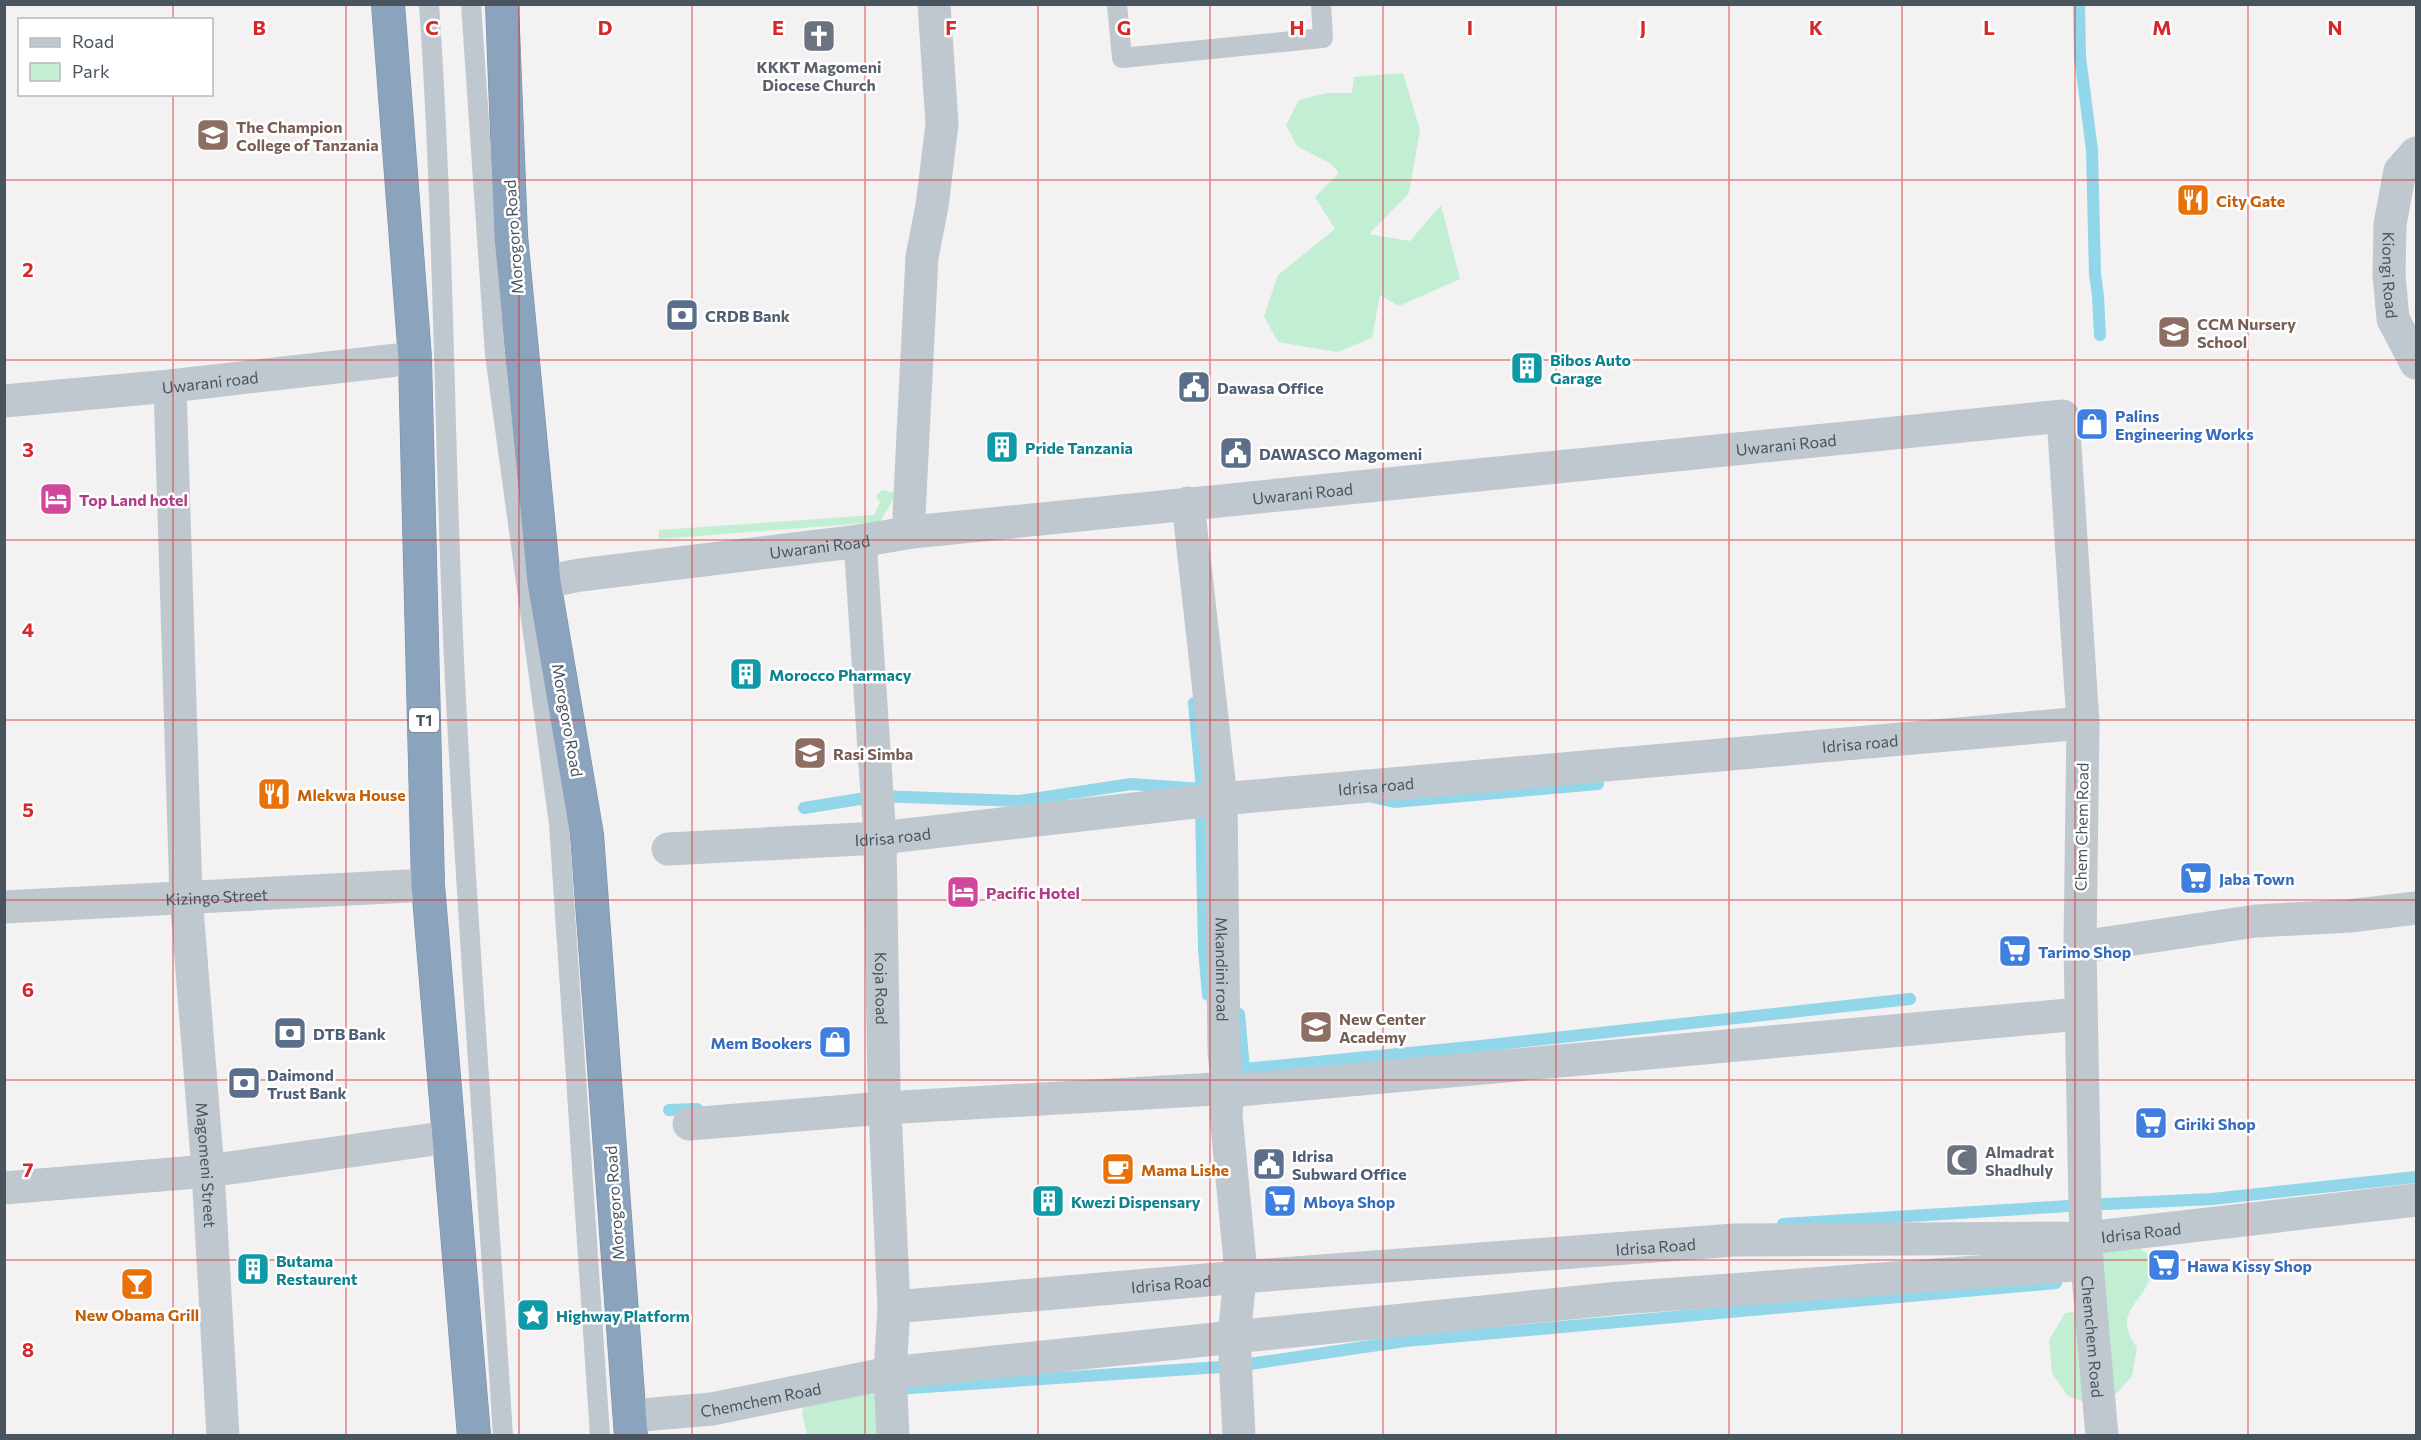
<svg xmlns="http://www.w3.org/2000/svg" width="2421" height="1440" font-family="Commissioner,sans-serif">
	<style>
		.green { fill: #c2eed3 }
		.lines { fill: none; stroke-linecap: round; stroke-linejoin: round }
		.stream { stroke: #91d6e9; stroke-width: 12 }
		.highway-casing { stroke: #768ea9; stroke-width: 34 }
		.lane { stroke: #bfc8cf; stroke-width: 20 }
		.street { stroke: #bfc8cf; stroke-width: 33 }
		.highway { stroke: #8ba3bd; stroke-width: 33 }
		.grid { fill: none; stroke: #d62828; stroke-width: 1.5; stroke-opacity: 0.55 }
		.labels { text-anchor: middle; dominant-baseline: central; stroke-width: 5; stroke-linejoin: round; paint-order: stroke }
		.shield { fill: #fff; stroke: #80878e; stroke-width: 1.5 }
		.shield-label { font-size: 15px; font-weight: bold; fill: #49545e }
		.worship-label { font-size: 16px; font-weight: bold; fill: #5b616d; stroke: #fff }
		.education-label { font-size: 16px; font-weight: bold; fill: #785e54; stroke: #fff; text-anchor: start }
		.food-label { font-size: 16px; font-weight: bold; fill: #c56008; stroke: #fff; text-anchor: start }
		.street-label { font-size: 16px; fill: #49545e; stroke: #fff }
		.service-label { font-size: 16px; font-weight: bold; fill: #4e5e75; stroke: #fff; text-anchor: start }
		.culture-label { font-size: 16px; font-weight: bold; fill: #0d838f; stroke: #fff; text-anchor: start }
		.shop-label { font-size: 16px; font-weight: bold; fill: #366cbe; stroke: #fff; text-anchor: start }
		.hotel-label { font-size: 16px; font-weight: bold; fill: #b23c85; stroke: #fff; text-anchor: start }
		.grid-label { font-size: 20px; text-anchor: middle; font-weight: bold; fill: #d62828; stroke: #fff; stroke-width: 5; stroke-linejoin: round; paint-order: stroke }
	</style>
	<rect width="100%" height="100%" fill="#f3f1f1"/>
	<!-- green -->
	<g class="green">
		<path d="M1403,73L1420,130L1409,193L1369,234L1410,241L1441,205L1460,279L1399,306L1380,295L1372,338L1337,352L1278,342L1264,316L1278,275L1335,229L1315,197L1339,173L1331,164L1297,146L1286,125L1299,100L1327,93H1352L1354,77Z"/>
		<path d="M882,490L897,493L880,522L659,539V530L874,515L880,502L876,496Z"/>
		<path d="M2061,1241H2134L2157,1265C2153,1272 2150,1280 2146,1287C2130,1312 2117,1318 2137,1348L2132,1376L2116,1394L2086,1403L2068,1396L2052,1373L2049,1340L2065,1313L2091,1310Z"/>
		<path d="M872,1366L887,1436L807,1435L802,1413L811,1388Z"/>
	</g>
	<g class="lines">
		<!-- stream -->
		<g class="stream">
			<path d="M2079,4L2080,57L2092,150L2095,274L2098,296L2100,335"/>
			<path d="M1373,797L1394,802L1598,784"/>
			<path d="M804,808L878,796L1020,801L1131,784L1202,789L1194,703"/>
			<path d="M1201,808L1204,949L1208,995"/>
			<path d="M1239,1014L1244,1069L1481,1046L1910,999"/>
			<path d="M669,1110L697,1109"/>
			<path d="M1783,1224L2085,1205L2212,1199L2416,1177"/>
			<path d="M895,1391V1389L1236,1366L1405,1341L2056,1283"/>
		</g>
		<!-- highway casing -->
		<g class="highway-casing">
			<g id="highway">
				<path d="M388,4L415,358L428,885L474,1436"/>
				<path d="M502,4L511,236L544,582L587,835L631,1436"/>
			</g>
		</g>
		<!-- lane -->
		<g class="lane">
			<path d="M429,4C444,222 444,441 454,659C466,918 487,1177 503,1436"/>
			<path d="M471,4L495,355L559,824L600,1436"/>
			<path d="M1117,4L1122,58L1323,38L1321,4"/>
		</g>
		<!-- street -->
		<g class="street">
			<path id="s1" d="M2416,153L2400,171L2390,224L2389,275L2393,319L2416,363"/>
			<path id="s2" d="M170,386L186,896L208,1171L223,1436"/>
			<path id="s3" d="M4,401L170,386L415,358"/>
			<path id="s4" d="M1188,503L1221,799L1224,1052L1228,1091L1226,1115L1240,1262V1277L1234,1337L1239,1436"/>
			<path d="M912,532L909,515L922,257L932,206L942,124L934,4"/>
			<path id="s5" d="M860,541L880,838L884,1090L894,1307L890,1373L893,1436"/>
			<path id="s6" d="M544,582L580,575L860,541L912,532L2063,416L2083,723L2080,947L2085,1205L2087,1264L2102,1436"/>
			<path id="s7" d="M668,849L880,838L1221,799L2083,723"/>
			<path id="s8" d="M4,907L428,885"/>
			<path d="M2080,947L2256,921L2349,916L2416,908"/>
			<path d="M689,1124L884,1108L1215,1089L1228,1091L2080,1014"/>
			<path d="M4,1188L208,1171L449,1137"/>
			<path id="s9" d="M894,1307L1240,1277L1734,1240L2087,1238L2416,1200"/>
			<path id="s10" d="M630,1416L712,1409L890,1373L1234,1337L1620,1298L2087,1264"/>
		</g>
		<!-- highway -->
		<use href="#highway" class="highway"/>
	</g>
	<!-- grid -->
	<path class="grid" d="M173,4V20M346,4V1436M519,4V1436M692,4V1436M865,4V1436M1038,4V1436M1210,4V1436M1383,4V1436M1556,4V1436M1729,4V1436M1902,4V1436M2075,4V1436M2248,4V1436M173,94V1436M4,180H2416M4,360H2416M4,540H2416M4,720H2416M4,900H2416M4,1080H2416M4,1260H2416"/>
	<!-- icons -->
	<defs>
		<g id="church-square" transform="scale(1.725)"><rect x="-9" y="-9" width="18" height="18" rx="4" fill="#6b7280" stroke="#fff"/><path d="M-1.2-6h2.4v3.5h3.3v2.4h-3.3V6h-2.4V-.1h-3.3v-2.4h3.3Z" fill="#fff"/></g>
		<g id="university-square" transform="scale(1.725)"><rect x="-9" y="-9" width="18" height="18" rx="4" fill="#8d6e63" stroke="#fff"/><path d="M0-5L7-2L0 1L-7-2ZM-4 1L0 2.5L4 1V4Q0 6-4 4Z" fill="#fff"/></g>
		<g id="restaurant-square" transform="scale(1.725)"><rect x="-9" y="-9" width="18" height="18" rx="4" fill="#e8710a" stroke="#fff"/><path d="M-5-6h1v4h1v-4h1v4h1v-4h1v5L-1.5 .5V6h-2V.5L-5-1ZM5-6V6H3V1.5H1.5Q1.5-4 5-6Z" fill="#fff"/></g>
		<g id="bank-square" transform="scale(1.725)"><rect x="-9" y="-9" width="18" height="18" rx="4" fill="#5c6f8a" stroke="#fff"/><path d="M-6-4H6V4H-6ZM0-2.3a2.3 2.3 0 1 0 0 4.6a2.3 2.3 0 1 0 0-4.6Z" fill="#fff"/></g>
		<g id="school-square" transform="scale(1.725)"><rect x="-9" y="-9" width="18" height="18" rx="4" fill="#8d6e63" stroke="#fff"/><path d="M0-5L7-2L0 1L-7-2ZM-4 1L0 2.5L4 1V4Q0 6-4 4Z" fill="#fff"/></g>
		<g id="building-square" transform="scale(1.725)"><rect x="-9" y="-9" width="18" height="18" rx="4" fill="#0f9aa8" stroke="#fff"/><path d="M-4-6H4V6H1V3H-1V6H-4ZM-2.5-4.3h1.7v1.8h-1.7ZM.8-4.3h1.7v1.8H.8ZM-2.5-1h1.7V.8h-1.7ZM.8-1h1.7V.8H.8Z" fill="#fff"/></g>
		<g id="civic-square" transform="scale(1.725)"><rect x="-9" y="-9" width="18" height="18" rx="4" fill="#5c6f8a" stroke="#fff"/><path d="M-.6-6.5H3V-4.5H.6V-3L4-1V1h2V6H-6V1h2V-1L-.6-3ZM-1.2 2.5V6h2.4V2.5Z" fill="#fff"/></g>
		<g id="shop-square" transform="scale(1.725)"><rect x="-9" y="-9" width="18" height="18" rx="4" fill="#3f7fe0" stroke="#fff"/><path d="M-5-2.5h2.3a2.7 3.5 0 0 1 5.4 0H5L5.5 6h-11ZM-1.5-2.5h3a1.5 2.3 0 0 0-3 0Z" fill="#fff"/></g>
		<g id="hotel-square" transform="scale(1.725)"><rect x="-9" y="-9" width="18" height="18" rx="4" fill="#d1479c" stroke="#fff"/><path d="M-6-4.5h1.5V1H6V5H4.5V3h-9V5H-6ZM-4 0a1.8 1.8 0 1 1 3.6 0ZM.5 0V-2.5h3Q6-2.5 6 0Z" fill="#fff"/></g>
		<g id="supermarket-square" transform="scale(1.725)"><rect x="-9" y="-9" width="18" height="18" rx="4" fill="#3f7fe0" stroke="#fff"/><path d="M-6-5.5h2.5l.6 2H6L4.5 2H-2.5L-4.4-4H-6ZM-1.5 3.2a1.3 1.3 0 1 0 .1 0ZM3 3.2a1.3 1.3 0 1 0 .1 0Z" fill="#fff"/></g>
		<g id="mosque-square" transform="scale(1.725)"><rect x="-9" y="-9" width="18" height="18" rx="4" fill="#6b7280" stroke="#fff"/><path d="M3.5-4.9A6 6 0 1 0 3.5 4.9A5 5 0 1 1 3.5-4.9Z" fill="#fff"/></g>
		<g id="cafe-square" transform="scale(1.725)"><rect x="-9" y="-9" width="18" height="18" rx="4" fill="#e8710a" stroke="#fff"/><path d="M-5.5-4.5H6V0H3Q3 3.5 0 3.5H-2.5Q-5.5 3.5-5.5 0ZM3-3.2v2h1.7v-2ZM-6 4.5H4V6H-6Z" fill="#fff"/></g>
		<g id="bar-square" transform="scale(1.725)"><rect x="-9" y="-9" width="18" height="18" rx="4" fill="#e8710a" stroke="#fff"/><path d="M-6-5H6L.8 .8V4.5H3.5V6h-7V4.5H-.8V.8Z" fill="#fff"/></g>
		<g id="sight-square" transform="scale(1.725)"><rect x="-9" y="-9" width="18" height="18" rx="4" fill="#0f9aa8" stroke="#fff"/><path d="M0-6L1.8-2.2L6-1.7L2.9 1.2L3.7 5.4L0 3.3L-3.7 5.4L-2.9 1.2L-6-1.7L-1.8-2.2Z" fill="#fff"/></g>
	</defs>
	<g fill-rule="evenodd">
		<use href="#church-square" x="819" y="36"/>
		<use href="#university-square" x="213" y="135"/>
		<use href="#restaurant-square" x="2193" y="200"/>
		<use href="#bank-square" x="682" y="315"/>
		<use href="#school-square" x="2174" y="332"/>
		<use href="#building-square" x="1527" y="368"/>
		<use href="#civic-square" x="1194" y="387"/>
		<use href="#shop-square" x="2092" y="424"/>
		<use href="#building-square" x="1002" y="447"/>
		<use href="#civic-square" x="1236" y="453"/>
		<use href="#hotel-square" x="56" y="499"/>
		<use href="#building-square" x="746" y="674"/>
		<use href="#university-square" x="810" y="753"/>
		<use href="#restaurant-square" x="274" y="794"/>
		<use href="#supermarket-square" x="2196" y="878"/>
		<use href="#hotel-square" x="963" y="892"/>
		<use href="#supermarket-square" x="2015" y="951"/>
		<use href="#school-square" x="1316" y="1027"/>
		<use href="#bank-square" x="290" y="1033"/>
		<use href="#shop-square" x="835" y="1042"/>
		<use href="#bank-square" x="244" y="1083"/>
		<use href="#supermarket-square" x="2151" y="1123"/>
		<use href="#mosque-square" x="1962" y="1160"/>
		<use href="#civic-square" x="1269" y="1164"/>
		<use href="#cafe-square" x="1118" y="1169"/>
		<use href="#building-square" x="1048" y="1201"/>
		<use href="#supermarket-square" x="1280" y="1201"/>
		<use href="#supermarket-square" x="2164" y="1265"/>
		<use href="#building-square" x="253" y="1269"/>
		<use href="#bar-square" x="137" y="1284"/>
		<use href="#sight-square" x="533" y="1315"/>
	</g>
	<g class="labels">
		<!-- shield labels -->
		<rect class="shield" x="409" y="708" width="30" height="24" rx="4.5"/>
		<g class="shield-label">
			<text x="424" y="720">T1</text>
		</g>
		<!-- worship labels -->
		<g class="worship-label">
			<text x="819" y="66">KKKT Magomeni<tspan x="819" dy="18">Diocese Church</tspan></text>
			<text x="1985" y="1151" text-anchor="start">Almadrat<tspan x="1985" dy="18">Shadhuly</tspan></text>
		</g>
		<!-- education labels -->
		<g class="education-label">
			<text x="236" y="126">The Champion<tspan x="236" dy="18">College of Tanzania</tspan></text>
			<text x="2197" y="323">CCM Nursery<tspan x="2197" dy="18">School</tspan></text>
			<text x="833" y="753">Rasi Simba</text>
			<text x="1339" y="1018">New Center<tspan x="1339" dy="18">Academy</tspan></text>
		</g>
		<!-- food labels -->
		<g class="food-label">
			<text x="2216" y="200">City Gate</text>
			<text x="297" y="794">Mlekwa House</text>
			<text x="1141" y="1169">Mama Lishe</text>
			<text x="137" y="1314" text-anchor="middle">New Obama Grill</text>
		</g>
		<!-- street labels -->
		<g class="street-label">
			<text transform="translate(513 237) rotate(-94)">Morogoro Road</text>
			<text stroke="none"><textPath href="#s1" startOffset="129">Kiongi Road</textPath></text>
			<text stroke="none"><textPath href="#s3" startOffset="207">Uwarani road</textPath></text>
			<text stroke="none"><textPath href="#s6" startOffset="1250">Uwarani Road</textPath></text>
			<text stroke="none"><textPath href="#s6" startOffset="764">Uwarani Road</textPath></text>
			<text stroke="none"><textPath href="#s6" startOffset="278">Uwarani Road</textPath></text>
			<text transform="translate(568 720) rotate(80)">Morogoro Road</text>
			<text stroke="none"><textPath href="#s7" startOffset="1197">Idrisa road</textPath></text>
			<text stroke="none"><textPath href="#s7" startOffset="711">Idrisa road</textPath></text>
			<text transform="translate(2081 827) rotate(-89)">Chem Chem Road</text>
			<text stroke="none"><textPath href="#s7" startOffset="225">Idrisa road</textPath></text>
			<text stroke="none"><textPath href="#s8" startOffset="213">Kizingo Street</textPath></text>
			<text stroke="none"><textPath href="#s4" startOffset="468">Mkandini road</textPath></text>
			<text stroke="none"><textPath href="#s5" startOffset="448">Koja Road</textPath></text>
			<text stroke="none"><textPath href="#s2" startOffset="780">Magomeni Street</textPath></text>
			<text transform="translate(614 1203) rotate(-94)">Morogoro Road</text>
			<text stroke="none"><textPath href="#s9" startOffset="1250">Idrisa Road</textPath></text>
			<text stroke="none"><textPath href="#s9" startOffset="764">Idrisa Road</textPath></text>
			<text stroke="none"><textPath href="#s9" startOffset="278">Idrisa Road</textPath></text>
			<text stroke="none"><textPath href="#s6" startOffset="2450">Chemchem Road</textPath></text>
			<text stroke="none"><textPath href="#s10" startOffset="132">Chemchem Road</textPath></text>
		</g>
		<!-- service labels -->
		<g class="service-label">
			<text x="705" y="315">CRDB Bank</text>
			<text x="1217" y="387">Dawasa Office</text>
			<text x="1259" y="453">DAWASCO Magomeni</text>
			<text x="313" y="1033">DTB Bank</text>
			<text x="267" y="1074">Daimond<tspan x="267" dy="18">Trust Bank</tspan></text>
			<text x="1292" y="1155">Idrisa<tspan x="1292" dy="18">Subward Office</tspan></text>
		</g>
		<!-- culture labels -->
		<g class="culture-label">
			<text x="1550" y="359">Bibos Auto<tspan x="1550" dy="18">Garage</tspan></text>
			<text x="1025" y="447">Pride Tanzania</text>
			<text x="769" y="674">Morocco Pharmacy</text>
			<text x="1071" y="1201">Kwezi Dispensary</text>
			<text x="276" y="1260">Butama<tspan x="276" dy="18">Restaurent</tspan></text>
			<text x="556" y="1315">Highway Platform</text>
		</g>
		<!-- shop labels -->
		<g class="shop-label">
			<text x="2115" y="415">Palins<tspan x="2115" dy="18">Engineering Works</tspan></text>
			<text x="2219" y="878">Jaba Town</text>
			<text x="2038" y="951">Tarimo Shop</text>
			<text x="812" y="1042" text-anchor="end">Mem Bookers</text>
			<text x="2174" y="1123">Giriki Shop</text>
			<text x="1303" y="1201">Mboya Shop</text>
			<text x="2187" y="1265">Hawa Kissy Shop</text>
		</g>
		<!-- hotel labels -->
		<g class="hotel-label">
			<text x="79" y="499">Top Land hotel</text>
			<text x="986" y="892">Pacific Hotel</text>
		</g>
	</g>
	<g class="grid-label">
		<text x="259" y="35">B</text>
		<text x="432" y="35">C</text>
		<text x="605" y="35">D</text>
		<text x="778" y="35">E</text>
		<text x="951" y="35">F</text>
		<text x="1124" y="35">G</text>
		<text x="1297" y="35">H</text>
		<text x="1470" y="35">I</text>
		<text x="1643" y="35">J</text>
		<text x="1816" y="35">K</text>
		<text x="1989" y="35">L</text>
		<text x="2162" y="35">M</text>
		<text x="2335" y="35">N</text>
		<text x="28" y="277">2</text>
		<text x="28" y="457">3</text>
		<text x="28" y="637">4</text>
		<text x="28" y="817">5</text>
		<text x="28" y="997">6</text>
		<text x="28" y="1177">7</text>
		<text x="28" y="1357">8</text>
	</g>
	<!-- border -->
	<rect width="2421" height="1440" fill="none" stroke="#49545e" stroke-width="12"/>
	<!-- legend -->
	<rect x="18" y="18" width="195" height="78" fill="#ffffff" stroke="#b6bbbf" stroke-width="1.5"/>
	<rect x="30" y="38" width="30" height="9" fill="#bfc8cf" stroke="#b6bbbf" stroke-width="1.5"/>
	<text x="72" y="48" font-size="18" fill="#49545e">Road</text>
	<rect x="30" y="63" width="30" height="18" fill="#c2eed3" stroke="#b6bbbf" stroke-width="1.5"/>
	<text x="72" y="78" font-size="18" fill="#49545e">Park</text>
</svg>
